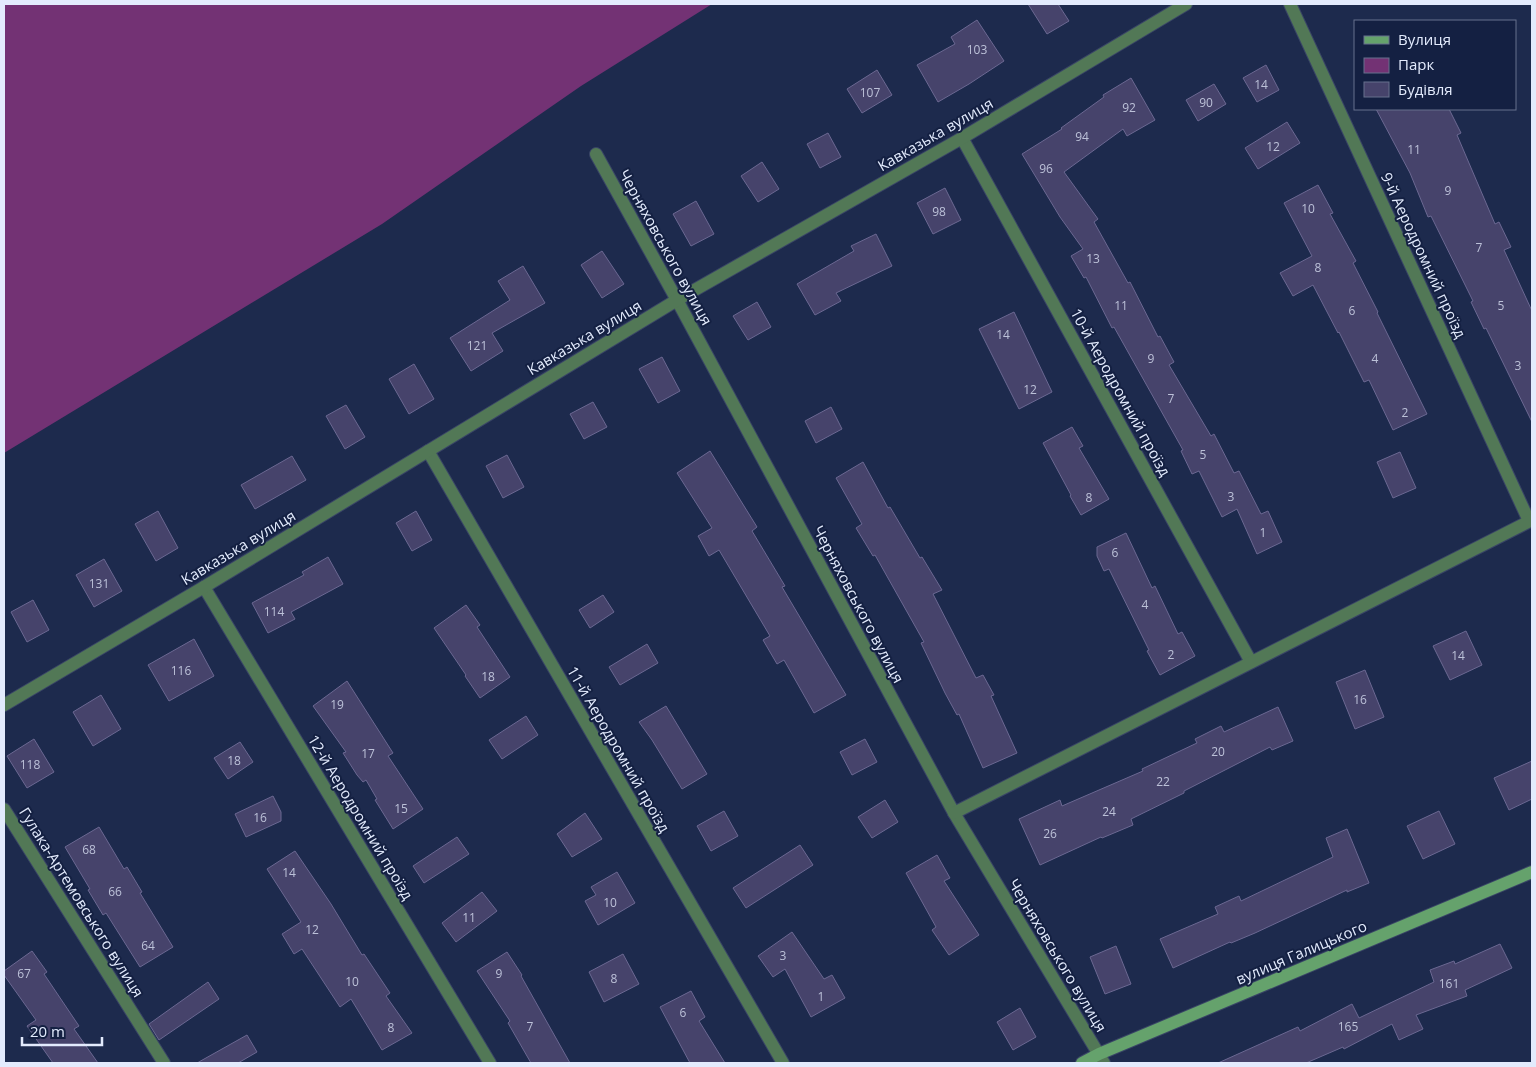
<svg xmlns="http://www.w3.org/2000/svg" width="1536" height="1067" font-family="'Open Sans',sans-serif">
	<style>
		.green { fill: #733274 }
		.building { fill: #46436b; stroke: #6b6892 }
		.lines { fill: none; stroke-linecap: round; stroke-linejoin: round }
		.street-casing { stroke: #394566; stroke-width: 14 }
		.secondary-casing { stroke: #394566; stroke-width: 14 }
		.street { stroke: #527856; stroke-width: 12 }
		.secondary { stroke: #65a26c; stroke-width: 12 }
		.labels { text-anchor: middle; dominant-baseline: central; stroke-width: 4; stroke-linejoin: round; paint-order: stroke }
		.number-label { font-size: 12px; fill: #bcc1d8 }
		.street-label { font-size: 15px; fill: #e3ebfd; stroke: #142042 }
	</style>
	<rect width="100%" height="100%" fill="#1d2a4d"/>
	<!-- green -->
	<path class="green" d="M4,4H712L581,86L382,224L4,453Z"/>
	<!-- building -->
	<g class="building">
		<path d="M1028,4H1058L1069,21L1047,34Z"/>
		<path d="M977,20L1004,61L969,84L938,102L917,65L955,44L951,37Z"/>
		<path d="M1266,65L1279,90L1257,102L1243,78Z"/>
		<path d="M877,70L892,95L862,113L847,89Z"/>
		<path d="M1131,78L1155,120L1127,136L1123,129L1064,172L1098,219L1094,222L1128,283L1130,282L1158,337L1160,336L1174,362L1169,365L1211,436L1214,434L1234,473L1239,471L1261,514L1268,511L1282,542L1257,554L1237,509L1222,517L1199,471L1192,474L1181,451L1183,450L1114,327L1112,328L1086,277L1084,278L1071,256L1083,249L1060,217L1022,154L1062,129L1061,128L1104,97L1103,95Z"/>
		<path d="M1214,84L1226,104L1198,121L1186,100Z"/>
		<path d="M1376,109H1449L1461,133L1457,135L1495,224L1499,222L1511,247L1504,250L1532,311V422L1486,328L1484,329L1471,302L1473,301L1431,216L1428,217L1410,173Z"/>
		<path d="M1287,122L1300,143L1258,169L1245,148Z"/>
		<path d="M828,133L841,157L820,168L807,144Z"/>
		<path d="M762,162L779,189L758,202L741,176Z"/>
		<path d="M1318,185L1333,213L1330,214L1356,261L1353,263L1378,312L1377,313L1427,414L1393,430L1369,380L1364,382L1339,332L1338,333L1313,285L1293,296L1280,273L1312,256L1284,203Z"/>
		<path d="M945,188L961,220L933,234L917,203Z"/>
		<path d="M696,201L714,234L691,246L673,214Z"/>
		<path d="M876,234L892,266L836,293L841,301L815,315L797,284L854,251L851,246Z"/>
		<path d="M602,251L624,284L602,298L581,265Z"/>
		<path d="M523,266L545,303L492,333L503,351L471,371L450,338L510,300L498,281Z"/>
		<path d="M757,302L771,327L748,340L733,316Z"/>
		<path d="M1014,312L1052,392L1019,409L979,329Z"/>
		<path d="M662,357L680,391L658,403L639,369Z"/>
		<path d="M414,364L434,399L409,414L389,379Z"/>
		<path d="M593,402L607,427L584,439L570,414Z"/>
		<path d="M346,405L365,437L345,449L326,416Z"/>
		<path d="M831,407L842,429L816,443L805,421Z"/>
		<path d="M1072,427L1083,446L1079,448L1109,499L1081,515L1070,496L1071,495L1043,443Z"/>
		<path d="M710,451L757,527L752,531L785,586L782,587L846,695L814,713L784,660L777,664L763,640L770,636L719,550L709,556L698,536L712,528L677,473Z"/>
		<path d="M1400,452L1416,488L1393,498L1377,462Z"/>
		<path d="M507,455L524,487L503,498L486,466Z"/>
		<path d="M292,456L306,480L255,509L241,485Z"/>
		<path d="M863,462L888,508L890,507L920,558L922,557L942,590L933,594L976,678L983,675L994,695L991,696L1017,753L983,768L959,714L957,715L945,693L921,643L924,642L875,555L873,556L856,528L862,524L836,478Z"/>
		<path d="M158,511L178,548L156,561L135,524Z"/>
		<path d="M416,511L432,540L412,551L396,523Z"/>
		<path d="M1126,533L1152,588L1155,586L1178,634L1182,632L1195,656L1160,675L1147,651L1149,650L1109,569L1104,571L1097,556V547Z"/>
		<path d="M328,557L343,584L291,612L295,619L268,633L252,603L304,575L302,572Z"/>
		<path d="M104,559L122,591L94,607L76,575Z"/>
		<path d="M603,595L614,612L590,628L579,610Z"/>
		<path d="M33,600L49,630L27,642L11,612Z"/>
		<path d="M466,605L480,625L477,627L510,677L480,698L465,676L466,675L434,628Z"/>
		<path d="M1466,631L1482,665L1450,680L1433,646Z"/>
		<path d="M194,639L214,676L169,701L148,665Z"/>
		<path d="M647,644L658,663L620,685L609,667Z"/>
		<path d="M1365,670L1384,717L1355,729L1336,682Z"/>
		<path d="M347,681L393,753L388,756L423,809L393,829L375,800L377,799L366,780L363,782L357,775L343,753L346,752L313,706Z"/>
		<path d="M101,695L121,729L93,746L73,712Z"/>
		<path d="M666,706L707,774L682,789L652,740L639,722Z"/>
		<path d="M1278,707L1293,741L1272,750L1270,747L1184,791V793L1131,819L1133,825L1102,838L1101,837L1040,865L1019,819L1060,800L1062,806L1143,771L1142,769L1197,743L1195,739L1221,726L1224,732Z"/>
		<path d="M526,716L538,735L502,759L489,740Z"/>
		<path d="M34,739L54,772L27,788L7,756Z"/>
		<path d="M865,739L877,762L852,775L840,752Z"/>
		<path d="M240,742L253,762L228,779L214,758Z"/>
		<path d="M1532,761V799L1509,810L1494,778Z"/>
		<path d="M273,796L281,812V821L246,837L235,814Z"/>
		<path d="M885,800L898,822L872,838L858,817Z"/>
		<path d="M724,811L738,836L711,851L697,826Z"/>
		<path d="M1439,811L1455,844L1423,859L1407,826Z"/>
		<path d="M585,813L602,839L572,857L557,834Z"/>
		<path d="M99,827L124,869L127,867L142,892L140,893L173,947L140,967L106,913L103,915L88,890L90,889L65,847Z"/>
		<path d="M1347,829L1369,883L1347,892V890L1255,933L1231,943L1230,942L1173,968L1160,939L1218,914L1215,907L1239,896L1241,901L1333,857L1326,838Z"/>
		<path d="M457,837L469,854L424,883L413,866Z"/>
		<path d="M800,845L813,865L746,908L733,888Z"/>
		<path d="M295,851L331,904L362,955L364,954L390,993L386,996L412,1033L382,1050L351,999L340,1007L302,949L294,954L282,934L301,922L267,869Z"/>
		<path d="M937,855L950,878L944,881L979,935L949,955L932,930L936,927L906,873Z"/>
		<path d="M617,872L635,903L598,925L585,901L596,895L591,887Z"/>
		<path d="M482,892L497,911L456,942L442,923Z"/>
		<path d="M792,932L824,979L832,975L845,998L811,1017L785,969L773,977L758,956Z"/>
		<path d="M1500,944L1512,968L1465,990L1467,996L1416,1015L1423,1029L1399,1040L1392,1024L1344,1049L1343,1047L1306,1063H1218L1298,1027L1300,1031L1352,1004L1359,1018L1434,982L1430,970L1454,961L1455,964Z"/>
		<path d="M1116,946L1131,984L1105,994L1090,957Z"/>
		<path d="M32,951L47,972L44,974L79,1026L74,1029L98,1063H53L27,1026L36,1020L4,975V971Z"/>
		<path d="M507,952L522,975L521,976L570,1063H531L508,1023L510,1021L477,971Z"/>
		<path d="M623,954L639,984L604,1002L589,972Z"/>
		<path d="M208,982L219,999L159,1040L149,1024Z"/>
		<path d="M691,991L705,1017L699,1021L725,1063H690L660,1007Z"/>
		<path d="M1020,1008L1036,1037L1013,1050L997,1022Z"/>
		<path d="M247,1035L257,1052L238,1063H197Z"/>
	</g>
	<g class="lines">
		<!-- street casing -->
		<g class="street-casing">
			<g id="street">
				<path d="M1290,4L1529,521"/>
				<path d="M962,138L1251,662"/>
				<path d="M596,154L677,300L954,813L1104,1063"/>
				<path d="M428,451L783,1063"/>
				<path d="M204,587L490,1063"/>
				<path d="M4,705L204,587L677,300L962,138L1186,4"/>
				<path d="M4,809L164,1063"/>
				<path d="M954,813L1532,520"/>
			</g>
		</g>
		<!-- secondary casing -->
		<g class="secondary-casing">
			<path id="secondary" d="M1082,1063L1099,1054L1532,872"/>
		</g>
		<!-- street -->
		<use href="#street" class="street"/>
		<!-- secondary -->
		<use href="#secondary" class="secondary"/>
	</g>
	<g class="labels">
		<!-- number labels -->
		<g class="number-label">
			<text x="977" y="49">103</text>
			<text x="1261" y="84">14</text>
			<text x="870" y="92">107</text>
			<text x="1206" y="102">90</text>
			<text x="1129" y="107">92</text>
			<text x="1082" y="136">94</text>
			<text x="1273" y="146">12</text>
			<text x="1414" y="149">11</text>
			<text x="1046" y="168">96</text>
			<text x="1448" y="190">9</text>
			<text x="1308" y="208">10</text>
			<text x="939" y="211">98</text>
			<text x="1479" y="247">7</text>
			<text x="1093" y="258">13</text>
			<text x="1318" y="267">8</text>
			<text x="1121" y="305">11</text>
			<text x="1501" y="305">5</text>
			<text x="1352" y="310">6</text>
			<text x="1003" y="334">14</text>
			<text x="477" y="345">121</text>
			<text x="1151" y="358">9</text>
			<text x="1375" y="358">4</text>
			<text x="1518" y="365">3</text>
			<text x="1030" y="389">12</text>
			<text x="1171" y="398">7</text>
			<text x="1405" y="412">2</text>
			<text x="1203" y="454">5</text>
			<text x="1231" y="496">3</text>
			<text x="1089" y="497">8</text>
			<text x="1263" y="532">1</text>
			<text x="1115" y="552">6</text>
			<text x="99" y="583">131</text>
			<text x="1145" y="604">4</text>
			<text x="274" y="611">114</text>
			<text x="1171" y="654">2</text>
			<text x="1458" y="655">14</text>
			<text x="181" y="670">116</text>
			<text x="488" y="676">18</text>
			<text x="1360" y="699">16</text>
			<text x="337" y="704">19</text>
			<text x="1218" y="751">20</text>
			<text x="368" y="753">17</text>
			<text x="234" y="760">18</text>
			<text x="30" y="764">118</text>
			<text x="1163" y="781">22</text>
			<text x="401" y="808">15</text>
			<text x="1109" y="811">24</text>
			<text x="260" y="817">16</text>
			<text x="1050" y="833">26</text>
			<text x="89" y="849">68</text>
			<text x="289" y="872">14</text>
			<text x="115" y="891">66</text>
			<text x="610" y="902">10</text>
			<text x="469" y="917">11</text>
			<text x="312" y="929">12</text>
			<text x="148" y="945">64</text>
			<text x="783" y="955">3</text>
			<text x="24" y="973">67</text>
			<text x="499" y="973">9</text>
			<text x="614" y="978">8</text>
			<text x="352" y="981">10</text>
			<text x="1449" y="983">161</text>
			<text x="821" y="996">1</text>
			<text x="683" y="1012">6</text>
			<text x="530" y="1026">7</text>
			<text x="1348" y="1026">165</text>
			<text x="391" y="1027">8</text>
		</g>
		<!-- street labels -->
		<g class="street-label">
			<text transform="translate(935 134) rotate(-30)">Кавказька вулиця</text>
			<text transform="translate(666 247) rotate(61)">Черняховського вулиця</text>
			<text transform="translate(1424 255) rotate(65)">9-й Аеродромний проїзд</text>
			<text transform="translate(584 337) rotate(-31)">Кавказька вулиця</text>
			<text transform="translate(1121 392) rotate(61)">10-й Аеродромний проїзд</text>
			<text transform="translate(238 547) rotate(-31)">Кавказька вулиця</text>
			<text transform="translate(859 604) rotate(62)">Черняховського вулиця</text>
			<text transform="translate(619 749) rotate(60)">11-й Аеродромний проїзд</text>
			<text transform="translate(361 817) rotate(59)">12-й Аеродромний проїзд</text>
			<text transform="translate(82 902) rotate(58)">Гулака-Артемовського вулиця</text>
			<text transform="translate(1301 952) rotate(-23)">вулиця Галицького</text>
			<text transform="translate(1058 955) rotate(59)">Черняховського вулиця</text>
		</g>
	</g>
	<!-- border -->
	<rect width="1536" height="1067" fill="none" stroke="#e3ebfd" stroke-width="10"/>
	<!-- legend -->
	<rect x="1354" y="20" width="162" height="90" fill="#142042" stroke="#67718d"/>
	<rect x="1364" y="36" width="25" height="8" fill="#65a26c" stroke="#67718d"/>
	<text x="1398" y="45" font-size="15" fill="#e3ebfd">Вулиця</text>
	<rect x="1364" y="58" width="25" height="15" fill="#733274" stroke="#67718d"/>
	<text x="1398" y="70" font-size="15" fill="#e3ebfd">Парк</text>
	<rect x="1364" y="82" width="25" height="15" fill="#46436b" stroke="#67718d"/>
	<text x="1398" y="95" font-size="15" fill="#e3ebfd">Будівля</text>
	<!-- scale -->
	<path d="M22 1037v8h80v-8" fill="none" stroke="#e3ebfd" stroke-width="2.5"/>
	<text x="30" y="1037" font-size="15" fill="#e3ebfd" stroke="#142042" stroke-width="4" paint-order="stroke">20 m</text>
</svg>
